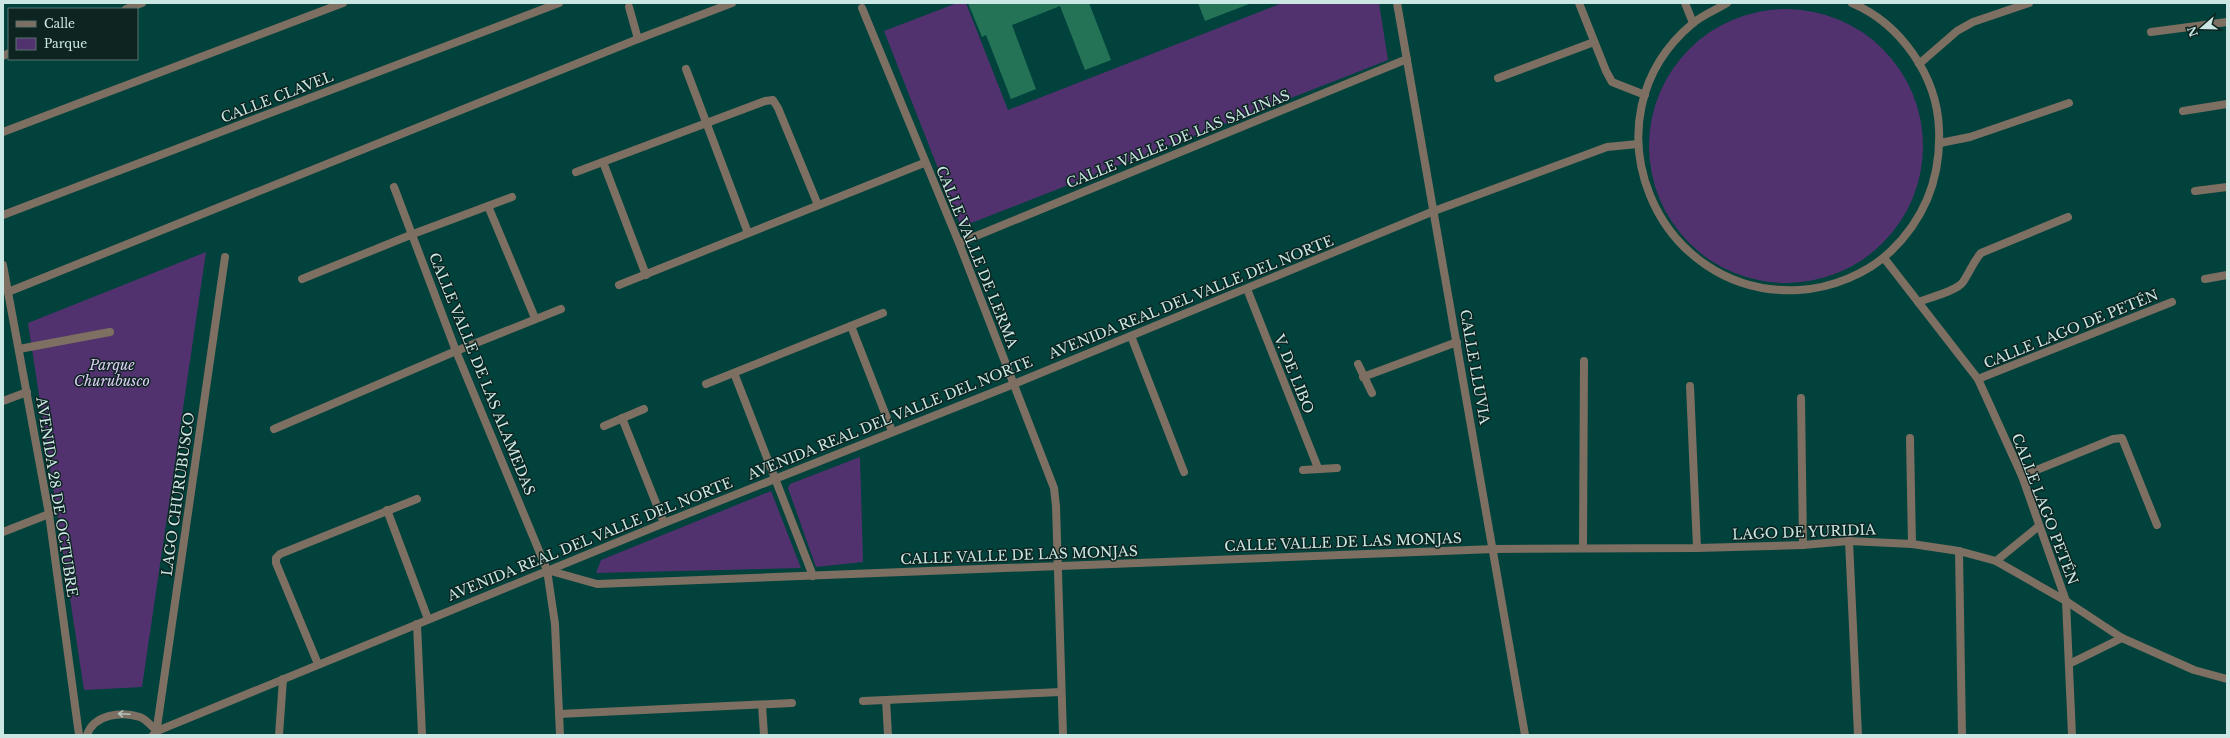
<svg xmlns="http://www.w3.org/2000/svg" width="2230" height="738" font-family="'Libre Baskerville',serif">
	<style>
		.green { fill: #51326f }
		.building { fill: #257357 }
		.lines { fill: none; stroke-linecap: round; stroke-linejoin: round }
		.service { stroke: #7d6f61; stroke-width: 8 }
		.minor { stroke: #7d6f61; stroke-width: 8 }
		.tertiary { stroke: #7d6f61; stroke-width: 8 }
		.oneway { stroke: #b4c3bc }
		.labels { text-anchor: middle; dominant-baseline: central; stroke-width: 3; stroke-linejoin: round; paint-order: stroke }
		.street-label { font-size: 14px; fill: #cbe7e3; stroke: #0d2421 }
		.park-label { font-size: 14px; font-style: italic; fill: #ddccf3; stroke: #0d2421 }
	</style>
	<rect width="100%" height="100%" fill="#01423c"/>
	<!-- green -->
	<g class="green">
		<path d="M957,3H966L1008,110L1282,3H1379L1388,60L961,227L884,31Z"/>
		<circle cx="1786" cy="146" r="137"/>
		<path d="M206,252L142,687L84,690L28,323Z"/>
		<path d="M860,457L863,562L816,567L788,488L790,484Z"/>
		<path d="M771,491L801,568L596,573L601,560Z"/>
	</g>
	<!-- building -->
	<g class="building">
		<path d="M968,3H1089L1111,60L1085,70L1060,6L1012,25L1036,89L1011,99L986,35L982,37Z"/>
		<path d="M1198,3H1249V4L1205,21Z"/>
	</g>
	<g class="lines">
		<!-- service -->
		<path class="service" d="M19,349L110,332"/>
		<!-- minor -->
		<g class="minor">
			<path d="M1579,3L1606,71L1612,82L1645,95"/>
			<path d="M1685,3L1693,23"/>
			<path d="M1727,3C1716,10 1702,15 1692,24C1581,117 1655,298 1799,290C1832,288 1867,274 1891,251C1925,218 1941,176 1939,129C1937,76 1901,24 1852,3"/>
			<path d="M629,7L638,39"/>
			<path d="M862,8L959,243L1054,488L1056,506L1063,735"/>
			<path d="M126,9L142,3"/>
			<path d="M2151,32L2227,22"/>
			<path d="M3,56L9,53"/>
			<path d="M1919,64L1957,31L1973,22L2029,3"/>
			<path d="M686,69L748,233"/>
			<path d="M1498,78L1594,42"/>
			<path d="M2183,111L2227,104"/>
			<path d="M3,132L343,3"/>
			<path d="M1940,143L1970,137L2069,103"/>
			<path d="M603,162L646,275"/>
			<path d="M576,172L765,101L773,100L778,108L818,205"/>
			<path d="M394,187L456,351L547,570L555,624L560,735"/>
			<path d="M2195,191L2227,187"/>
			<path d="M488,206L535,318"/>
			<path d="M3,215L559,3"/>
			<path d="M959,243L1407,59"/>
			<path d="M1884,258L1978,379L2022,476L2066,601L2072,735"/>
			<path d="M302,279L413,234L512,197"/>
			<path d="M2205,279L2227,275"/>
			<path d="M619,285L924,163"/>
			<path d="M1247,289L1318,468"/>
			<path d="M8,292L638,39L732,3"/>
			<path d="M1918,302C1928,298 1957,291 1963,282C1970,272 1973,262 1981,253L2068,217"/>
			<path d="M851,326L892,431"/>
			<path d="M1131,336L1184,472"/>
			<path d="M1358,364L1372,393"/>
			<path d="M734,373L813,576"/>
			<path d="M1363,377L1457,342"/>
			<path d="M1978,379L2172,302"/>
			<path d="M706,384L883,313"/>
			<path d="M1690,386L1697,548"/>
			<path d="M1801,398L1803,545"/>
			<path d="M3,401L27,392"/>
			<path d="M622,418L664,523"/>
			<path d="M604,426L644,409"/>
			<path d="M274,429L456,351L561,309"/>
			<path d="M1910,438L1912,544"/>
			<path d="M1303,470L1337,468"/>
			<path d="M2022,476L2113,439L2122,438L2157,525"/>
			<path d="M387,510L428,619"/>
			<path d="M3,532L49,514"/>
			<path d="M1849,541L1858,735"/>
			<path d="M1583,548L1584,361"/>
			<path d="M1959,551L1962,735"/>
			<path d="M1996,561L2039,526"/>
			<path d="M547,570L597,584L1494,549L1697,548L1803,545L1849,541L1912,544L1959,551L1996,561L2066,601L2122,638L2194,670L2227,679"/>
			<path d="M417,624L422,735"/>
			<path d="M318,664L276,563V558L280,554L417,499"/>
			<path d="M2069,664L2122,638"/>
			<path d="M886,700L888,735"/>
			<path d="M863,701L1061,692"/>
			<path d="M762,705L764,735"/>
			<path d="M559,714L792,703"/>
			<path d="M156,734L225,257"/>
			<path d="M87,735C94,714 122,711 140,717C146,719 152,727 157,731"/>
			<path d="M153,735L157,731L664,523L1014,384L1434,211L1607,147L1638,144"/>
			<path d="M279,735L283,679"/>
		</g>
		<!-- tertiary -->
		<g class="tertiary">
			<path d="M1397,3L1525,735"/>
			<path d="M3,265L49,514L79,735"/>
		</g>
	</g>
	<!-- one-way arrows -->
	<defs><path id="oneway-shaft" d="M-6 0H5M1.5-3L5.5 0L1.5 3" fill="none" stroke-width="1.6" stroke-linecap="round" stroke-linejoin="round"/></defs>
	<use class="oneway" href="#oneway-shaft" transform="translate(124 714) rotate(-177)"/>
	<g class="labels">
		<!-- street labels -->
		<g class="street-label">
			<text transform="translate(277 97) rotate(-21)">CALLE CLAVEL</text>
			<text transform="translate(1178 139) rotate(-22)">CALLE VALLE DE LAS SALINAS</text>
			<text transform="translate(977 257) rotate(68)">CALLE VALLE DE LERMA</text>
			<text transform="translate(1191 297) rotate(-22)">AVENIDA REAL DEL VALLE DEL NORTE</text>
			<text transform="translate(2071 329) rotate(-22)">CALLE LAGO DE PETÉN</text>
			<text transform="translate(1475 367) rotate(80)">CALLE LLUVIA</text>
			<text transform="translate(482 374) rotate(68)">CALLE VALLE DE LAS ALAMEDAS</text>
			<text transform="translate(1294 374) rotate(68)">V. DE LIBO</text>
			<text transform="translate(890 418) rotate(-22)">AVENIDA REAL DEL VALLE DEL NORTE</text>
			<text transform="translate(178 494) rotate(-82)">LAGO CHURUBUSCO</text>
			<text transform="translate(57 497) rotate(81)">AVENIDA 28 DE OCTUBRE</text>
			<text transform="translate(2045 509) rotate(69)">CALLE LAGO PETÉN</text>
			<text transform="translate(1804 532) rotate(-2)">LAGO DE YURIDIA</text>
			<text transform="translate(590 539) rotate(-22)">AVENIDA REAL DEL VALLE DEL NORTE</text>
			<text transform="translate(1343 542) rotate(-2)">CALLE VALLE DE LAS MONJAS</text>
			<text transform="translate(1019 555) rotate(-2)">CALLE VALLE DE LAS MONJAS</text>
		</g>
		<!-- park labels -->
		<g class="park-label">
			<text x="112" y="365">Parque<tspan x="112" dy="16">Churubusco</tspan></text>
		</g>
	</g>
	<!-- border -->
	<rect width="2230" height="738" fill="none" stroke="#cbe7e3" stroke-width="8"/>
	<!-- legend -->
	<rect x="8" y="8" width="130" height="52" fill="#0d2421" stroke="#59726f"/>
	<rect x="16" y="21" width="20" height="6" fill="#7d6f61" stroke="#59726f"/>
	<text x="44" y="28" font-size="12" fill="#cbe7e3">Calle</text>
	<rect x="16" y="38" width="20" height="12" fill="#51326f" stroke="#59726f"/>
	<text x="44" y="48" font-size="12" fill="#cbe7e3">Parque</text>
	<!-- north arrow -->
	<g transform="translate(2202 28) rotate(250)" stroke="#0d2421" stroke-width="3" paint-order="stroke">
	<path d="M0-3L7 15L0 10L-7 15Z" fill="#cbe7e3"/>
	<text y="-6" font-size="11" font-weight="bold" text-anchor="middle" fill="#cbe7e3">N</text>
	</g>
</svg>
